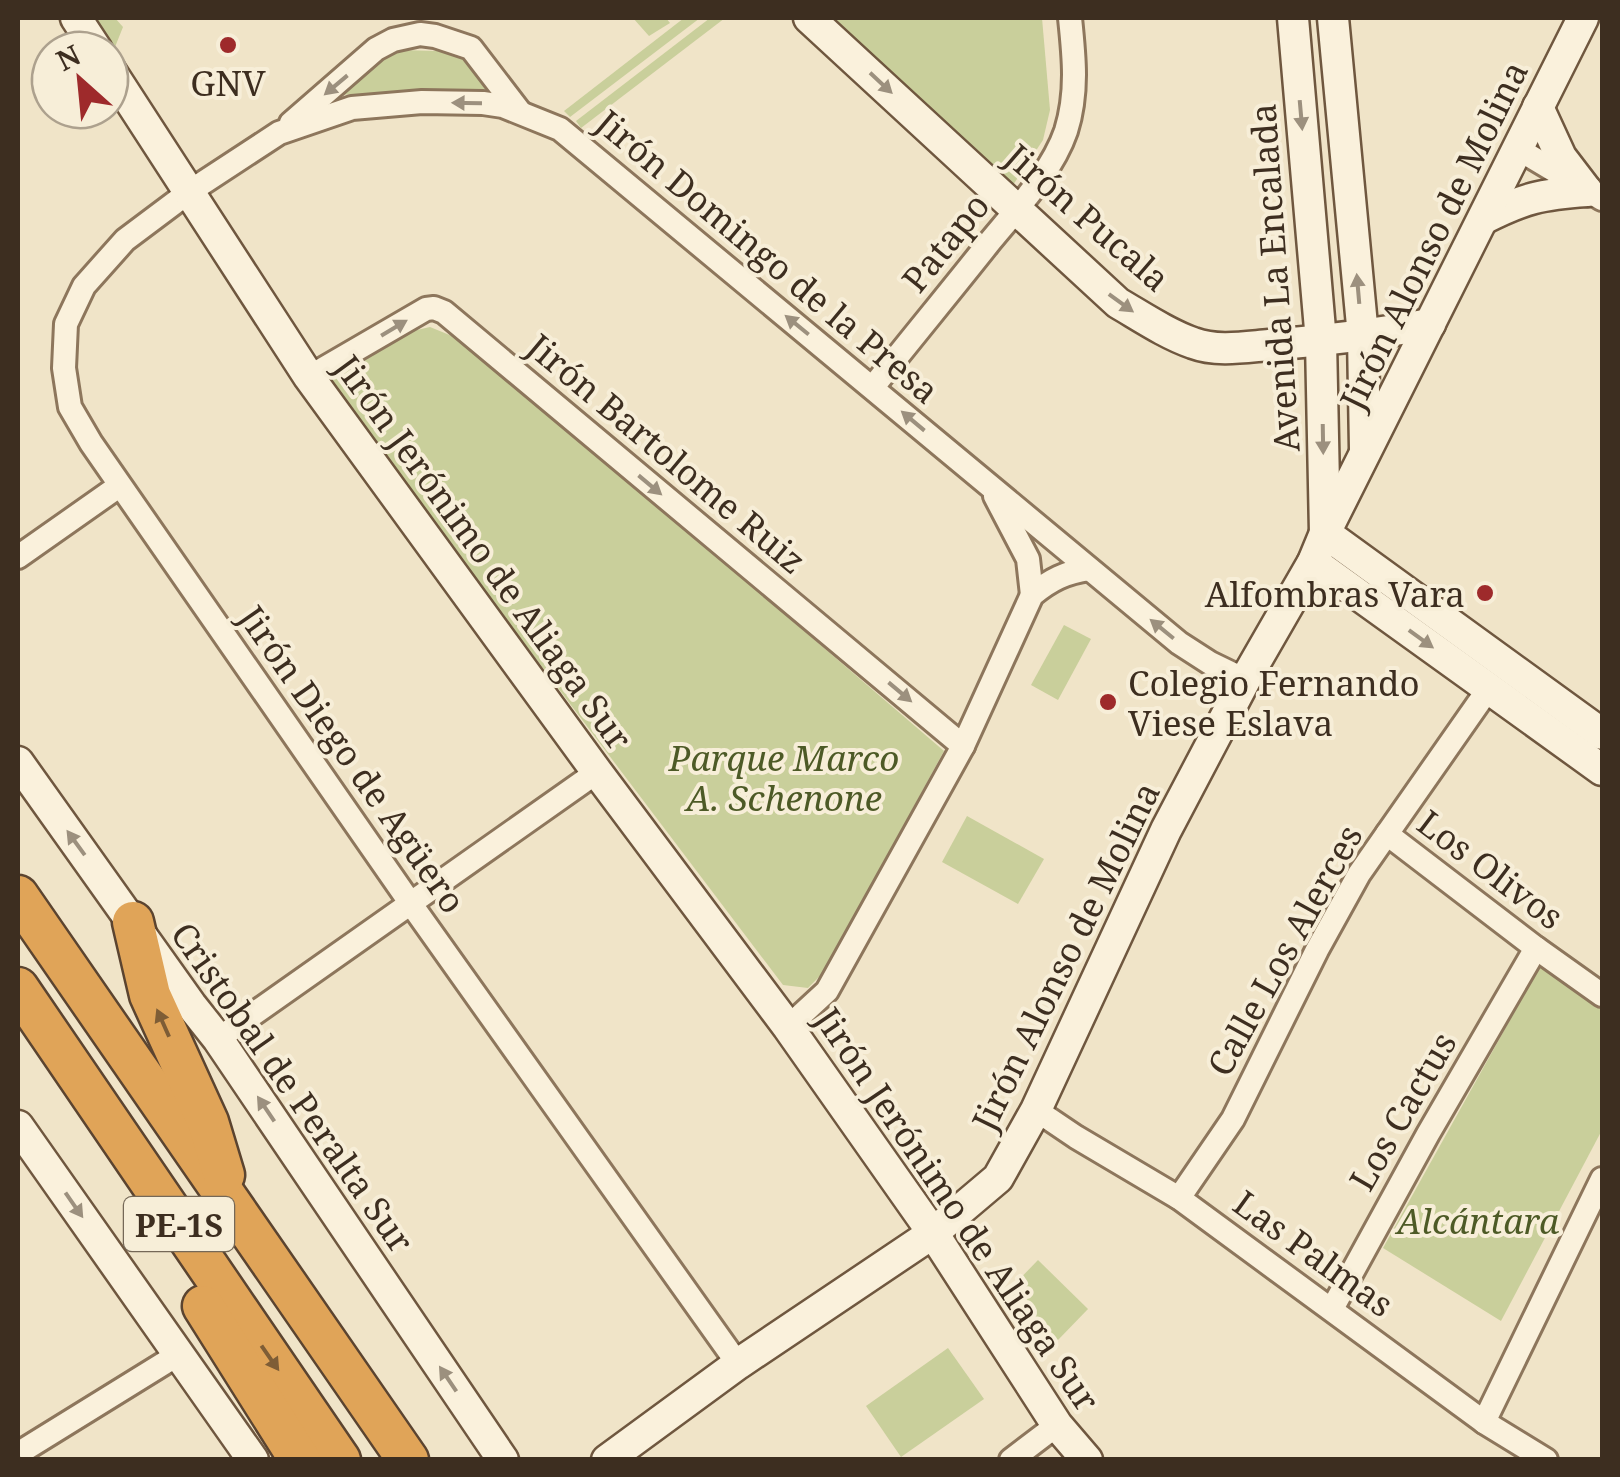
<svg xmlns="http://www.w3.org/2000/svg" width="1620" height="1477" font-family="'Noto Serif',serif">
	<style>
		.green { fill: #c9cf9b }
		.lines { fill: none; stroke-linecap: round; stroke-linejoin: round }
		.street-casing { stroke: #8d765c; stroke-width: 28 }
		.secondary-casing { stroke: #6f573f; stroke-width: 35 }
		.highway-casing { stroke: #5b4430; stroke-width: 45 }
		.street { stroke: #faf1dc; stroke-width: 22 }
		.secondary { stroke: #faf1dc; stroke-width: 30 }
		.highway { stroke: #e0a458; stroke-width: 40 }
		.oneway { fill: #9c907e }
		.oneway2 { fill: #7e5d36 }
		.poi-dot { fill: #9e2a2b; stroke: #f7eed8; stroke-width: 4 }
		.labels { text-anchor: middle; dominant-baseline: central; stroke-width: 8; stroke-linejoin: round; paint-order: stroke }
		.shield { fill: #f7eed8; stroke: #756857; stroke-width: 2.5 }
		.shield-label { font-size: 32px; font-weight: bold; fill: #3d2e20 }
		.poi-label { font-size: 35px; fill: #3d2e20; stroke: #f7eed8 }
		.street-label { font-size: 35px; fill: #3d2e20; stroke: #f7eed8 }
		.park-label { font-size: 35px; font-style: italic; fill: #4d5a26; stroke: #f7eed8 }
	</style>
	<rect width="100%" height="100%" fill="#f0e4c8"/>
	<!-- green -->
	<g class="green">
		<path d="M92,18H115L123,27L113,52Z"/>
		<path d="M633,18H666L670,23L649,36Z"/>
		<path d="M684,18H700L570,117L564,111Z"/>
		<path d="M710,18H725L581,128L576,121Z"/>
		<path d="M829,18H1042L1050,110L1043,140L1011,188Z"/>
		<path d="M401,50L437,51L466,58L499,96L444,91L336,95L376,63Z"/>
		<path d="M430,327L469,343L944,751L824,972L808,988L783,985L327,383L395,335Z"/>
		<path d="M1064,625L1091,639L1058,700L1031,685Z"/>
		<path d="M967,816L1044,859L1018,904L942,862Z"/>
		<path d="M1540,966L1602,1007V1130L1501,1321L1383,1248Z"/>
		<path d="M1038,1260L1088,1309L1058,1340L1008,1291Z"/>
		<path d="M948,1348L984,1399L901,1457L866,1406Z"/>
	</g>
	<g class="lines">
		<!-- street casing -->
		<g class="street-casing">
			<g id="street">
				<path d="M291,123L376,49L393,40L420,34L435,36L471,48L520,112"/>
				<path d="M1518,149L1602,199"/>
				<path d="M309,377L426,309L434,308L444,312L963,746"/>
				<path d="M873,387C911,339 950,292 988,244C1015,211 1052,172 1066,131C1078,93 1074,56 1070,18"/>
				<path d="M995,496L1028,559L1032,595"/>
				<path d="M18,557L119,486"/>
				<path d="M1387,834L1536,948L1602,995"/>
				<path d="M788,1027L827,991L963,746L1032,595C1050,580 1066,572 1089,569"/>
				<path d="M218,1039L597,772"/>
				<path d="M1036,1110L1076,1137L1179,1198L1484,1422L1546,1460"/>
				<path d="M1179,1198L1233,1119L1317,950L1359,874L1489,688"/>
				<path d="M1332,1309L1428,1134L1536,948"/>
				<path d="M738,1364L411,904L91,443L70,407L64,368L66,324L84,286L125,240L189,192L279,133L352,108L422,102L483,103L503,106L560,129L1179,643L1210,663L1245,680"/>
				<path d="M1484,1422L1602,1179"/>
				<path d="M27,1448L179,1354"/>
				<path d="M1011,1460L1057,1425"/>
			</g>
		</g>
		<!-- secondary casing -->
		<g class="secondary-casing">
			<g id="secondary">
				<path d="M76,18L97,50"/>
				<path d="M809,18L1118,303C1142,317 1167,334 1193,343C1217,352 1245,347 1269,345C1323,341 1376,334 1430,324"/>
				<path d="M1293,18L1321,341L1325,533L1602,734"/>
				<path d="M1333,18L1363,336L1365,449"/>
				<path d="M110,70L309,377L597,772L788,1027L933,1233L1057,1425L1087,1460"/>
				<path d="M1538,107L1561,157L1587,191"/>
				<path d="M1483,219C1524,198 1542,194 1587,191"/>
				<path d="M1313,562L1602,770"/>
				<path d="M18,762L191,1005L218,1039L503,1460"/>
				<path d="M18,1126L253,1460"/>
				<path d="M607,1460L738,1364L933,1233L998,1178L1036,1110L1166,830L1245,680L1313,562L1325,533L1583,18"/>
			</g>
		</g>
		<!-- highway casing -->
		<g class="highway-casing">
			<g id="highway">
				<path d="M18,896L408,1460"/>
				<path d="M133,922L150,995L208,1122L224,1175"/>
				<path d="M18,988L340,1460"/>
				<path d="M203,1306L300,1460"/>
			</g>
		</g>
		<!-- street -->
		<use href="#street" class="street"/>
		<!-- secondary -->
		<use href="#secondary" class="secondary"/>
		<!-- highway -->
		<use href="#highway" class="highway"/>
	</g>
	<!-- one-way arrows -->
	<defs><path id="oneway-solid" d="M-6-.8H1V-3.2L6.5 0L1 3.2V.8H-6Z" transform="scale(2.5)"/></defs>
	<g class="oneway">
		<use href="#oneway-solid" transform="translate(881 83) rotate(43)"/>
		<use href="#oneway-solid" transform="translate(336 85) rotate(140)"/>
		<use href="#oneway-solid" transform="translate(467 103) rotate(-179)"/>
		<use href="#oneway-solid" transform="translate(1301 115) rotate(85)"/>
		<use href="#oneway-solid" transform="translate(1358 289) rotate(-95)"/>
		<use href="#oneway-solid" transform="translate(1121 303) rotate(36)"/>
		<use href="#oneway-solid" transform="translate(797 325) rotate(-141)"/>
		<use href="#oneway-solid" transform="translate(394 328) rotate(-31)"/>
		<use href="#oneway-solid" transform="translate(913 421) rotate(-140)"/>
		<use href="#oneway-solid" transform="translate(1323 439) rotate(89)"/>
		<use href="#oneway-solid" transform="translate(650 485) rotate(40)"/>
		<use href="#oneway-solid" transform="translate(1162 629) rotate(-141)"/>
		<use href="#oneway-solid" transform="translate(1421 639) rotate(36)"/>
		<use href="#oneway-solid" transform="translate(900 692) rotate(40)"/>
		<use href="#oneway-solid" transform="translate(76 843) rotate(-126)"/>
		<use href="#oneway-solid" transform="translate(266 1109) rotate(-124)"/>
		<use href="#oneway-solid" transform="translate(74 1205) rotate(55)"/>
		<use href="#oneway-solid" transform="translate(448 1379) rotate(-124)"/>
	</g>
	<g class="oneway2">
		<use href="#oneway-solid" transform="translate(163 1023) rotate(-114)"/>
		<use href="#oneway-solid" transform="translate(270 1358) rotate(55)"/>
	</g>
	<!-- markers -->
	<g class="poi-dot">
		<circle cx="228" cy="45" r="10"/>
		<circle cx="1485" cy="593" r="10"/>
		<circle cx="1108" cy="702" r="10"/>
	</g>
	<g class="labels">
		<!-- shield labels -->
		<rect class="shield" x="124" y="1197" width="110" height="54" rx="8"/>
		<g class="shield-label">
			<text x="179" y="1224">PE-1S</text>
		</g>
		<!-- poi labels -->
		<g class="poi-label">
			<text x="228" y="82">GNV</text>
			<text x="1465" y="593" text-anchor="end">Alfombras Vara</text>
			<text x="1128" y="682" text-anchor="start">Colegio Fernando<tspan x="1128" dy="40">Viese Eslava</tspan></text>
		</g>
		<!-- street labels -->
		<g class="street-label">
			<text transform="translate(1088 217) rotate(41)">Jirón Pucala</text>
			<text transform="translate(1433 235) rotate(-64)">Jirón Alonso de Molina</text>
			<text transform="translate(945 242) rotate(-51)">Patapo</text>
			<text transform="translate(768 256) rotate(40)">Jirón Domingo de la Presa</text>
			<text transform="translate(1274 278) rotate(-94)">Avenida La Encalada</text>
			<text transform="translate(667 453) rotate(40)">Jirón Bartolome Ruiz</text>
			<text transform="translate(484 552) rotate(54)">Jirón Jerónimo de Aliaga Sur</text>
			<text transform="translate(353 759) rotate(55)">Jirón Diego de Agüero</text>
			<text transform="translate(1491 869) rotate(37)">Los Olivos</text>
			<text transform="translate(1284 950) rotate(-61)">Calle Los Alerces</text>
			<text transform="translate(1065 956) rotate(-64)">Jirón Alonso de Molina</text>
			<text transform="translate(293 1087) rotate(55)">Cristobal de Peralta Sur</text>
			<text transform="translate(1402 1111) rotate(-60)">Los Cactus</text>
			<text transform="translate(958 1209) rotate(56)">Jirón Jerónimo de Aliaga Sur</text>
			<text transform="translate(1314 1253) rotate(36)">Las Palmas</text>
		</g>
		<!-- park labels -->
		<g class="park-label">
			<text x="784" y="757">Parque Marco<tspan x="784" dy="40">A. Schenone</tspan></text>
			<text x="1478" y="1220">Alcántara</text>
		</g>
	</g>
	<!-- border -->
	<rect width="1620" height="1477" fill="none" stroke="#3d2e20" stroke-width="40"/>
	<!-- north arrow -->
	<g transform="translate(80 80) rotate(333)"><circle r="48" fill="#f7eed8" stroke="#ada18e" stroke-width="2.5"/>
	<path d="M0-8L18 38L0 25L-18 38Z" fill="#9e2a2b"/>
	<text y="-15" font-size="28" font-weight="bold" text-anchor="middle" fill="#3d2e20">N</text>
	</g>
</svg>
